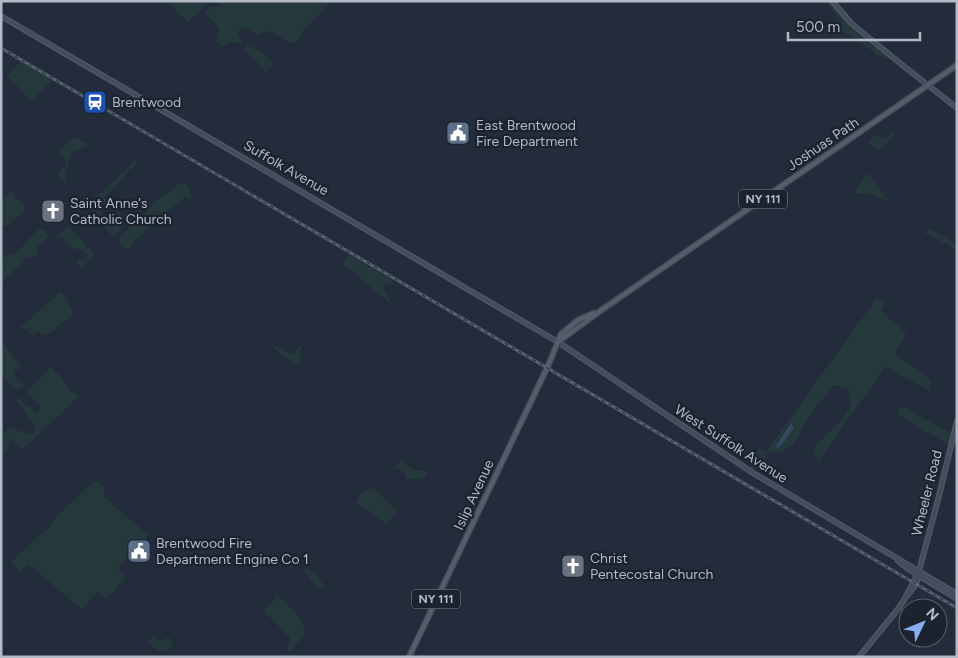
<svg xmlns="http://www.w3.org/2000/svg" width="958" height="658" font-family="Figtree,sans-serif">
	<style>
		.green { fill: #25383b; fill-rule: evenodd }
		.water { fill: #364761 }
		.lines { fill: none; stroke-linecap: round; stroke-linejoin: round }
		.secondary-casing { stroke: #555c69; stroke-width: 6 }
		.primary-casing { stroke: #404754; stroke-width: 7 }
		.secondary { stroke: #444d5e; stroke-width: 4 }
		.primary { stroke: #545d6b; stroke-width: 4.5 }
		.rail-casing { stroke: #586272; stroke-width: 3 }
		.rail { stroke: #1c232f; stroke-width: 1; stroke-dasharray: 4; stroke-linecap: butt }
		.labels { text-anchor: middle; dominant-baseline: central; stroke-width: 4.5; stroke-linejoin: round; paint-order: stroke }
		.shield { fill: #1c232f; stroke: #858c99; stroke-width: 1 }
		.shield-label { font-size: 12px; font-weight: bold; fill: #b2b9c7 }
		.poi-label { font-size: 14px; fill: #b2b9c7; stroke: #1c232f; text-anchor: start }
		.street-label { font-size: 14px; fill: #b2b9c7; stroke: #1c232f }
	</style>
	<rect width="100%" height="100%" fill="#232c3a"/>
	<!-- green -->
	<g class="green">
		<path d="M166,1H209L196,15L188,22Z"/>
		<path d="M215,1H332L307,27L296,42L290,43L273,33L265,31L258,35L247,28L240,29L238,32L242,44L231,41L222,48L216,41L218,36L219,28L205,13L210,7L221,6Z"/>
		<path d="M825,1H828L842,17L889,59L888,60L879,55L876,57L874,52L835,26H839L842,24V22Z"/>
		<path d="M245,46C258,45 264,56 274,64L267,71L265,72L254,58L244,50Z"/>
		<path d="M22,61L53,80L31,101L7,75Z"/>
		<path d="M896,130L892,138L880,151L869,143L874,134L885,138Z"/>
		<path d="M75,137L89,144L77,151L72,152L69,160V164L65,175L68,187L57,175L66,165L65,159L58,150Z"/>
		<path d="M138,158L134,168L129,170L106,196L105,198L111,208L103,210L100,215L104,220C113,223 114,218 119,212L123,216L121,229L113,237L87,207L96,197Z"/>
		<path d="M867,173L889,200L888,201C882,199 877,196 871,194C865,192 860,195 854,193Z"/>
		<path d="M180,183C190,185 191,190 191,200L185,197L133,242L128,250L122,247L118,241L120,236L160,198Z"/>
		<path d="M11,192L27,208L6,227L1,225V199Z"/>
		<path d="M69,226L95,256L83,266H80L77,262L78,259L82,261H86L87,256C83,250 81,248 73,249L61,236L55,239L58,234Z"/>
		<path d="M44,229L49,236L43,243L38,246C36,253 41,255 32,258L28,257L1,283V257L15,254L38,230Z"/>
		<path d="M930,229L951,240L952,242L957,246V250L923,232Z"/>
		<path d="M349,255L392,280V284L382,286L393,306L342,263Z"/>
		<path d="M61,292L65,295L74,314L50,333L45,335L36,331L34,336L26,329H19L58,294Z"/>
		<path d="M878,298L885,305L881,311L904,331L906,335L896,352L897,355L932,380L930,384L931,391L885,367L818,462L817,457L812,452L822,439L841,420L849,409L851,400L847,388L834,385L829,388L828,393L810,415L799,434L793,445L780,453C768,448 762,461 756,470H753L748,464L759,447L766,452L876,299ZM791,423L789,435L777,449L776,445L786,429Z"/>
		<path d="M5,343L14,358L21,365L19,369L14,372L18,380L23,383V387L15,389L1,376V346Z"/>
		<path d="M274,345L291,354L294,353L299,346L302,347L299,355L302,360L297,366L274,348Z"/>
		<path d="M51,367L58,374L69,390L78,397L23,449L12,438L9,443L7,452L3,450L2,436L9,427L19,431L29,433L33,435L36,433L35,426L17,402L16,399L18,398C22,399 24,404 28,407L30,406L36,413L39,411L40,407L26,391L46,371Z"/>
		<path d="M902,406L952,434L949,445L897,414Z"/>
		<path d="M401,460L413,470L427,471L426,475L422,480L418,479H406L404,473L395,468Z"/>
		<path d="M97,480L105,489L104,497L148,535L118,569L126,577L106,600L97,592L82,609L28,564L20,572L11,562L54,522V519L94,481Z"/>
		<path d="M370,488C384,491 379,494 386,502C389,505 395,507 398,510L387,524L355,502L362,492Z"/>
		<path d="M304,567C313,571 320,579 325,587L323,590L313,583L302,569Z"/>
		<path d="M277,595C284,601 301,616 303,624C304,627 304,630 304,633L291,652L285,650L288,647L290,638L264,611Z"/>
		<path d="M154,635L161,641L169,637L173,644L165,651L157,650L147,642Z"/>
	</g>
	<!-- water -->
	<path class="water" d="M791,423L794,428L782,444L777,449L776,445Z"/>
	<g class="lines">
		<!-- secondary casing -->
		<g class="secondary-casing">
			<g id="secondary">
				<path d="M832,1L852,24L901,64L957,108"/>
				<path d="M1,16L558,342L753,473L957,594"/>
				<path d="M898,561L908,569L957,599"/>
				<path d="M906,597C913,589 919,582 919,571L938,500L957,421"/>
				<path d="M859,657L898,609L904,600L918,573"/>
			</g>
		</g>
		<!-- primary casing -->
		<g class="primary-casing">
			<g id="primary">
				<path d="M558,342L603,309L957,65"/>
				<path d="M409,657L548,366L561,334L578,320L594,313"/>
			</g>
		</g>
		<!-- secondary -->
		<use href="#secondary" class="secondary"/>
		<!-- primary -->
		<use href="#primary" class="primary"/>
		<!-- rail casing -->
		<g class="rail-casing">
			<path id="rail" d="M1,48L957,608"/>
		</g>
		<!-- rail -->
		<use href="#rail" class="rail"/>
	</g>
	<!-- icons -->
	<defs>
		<g id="station-square" transform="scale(1.25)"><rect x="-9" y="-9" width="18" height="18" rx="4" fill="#1a4fb4" stroke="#1c232f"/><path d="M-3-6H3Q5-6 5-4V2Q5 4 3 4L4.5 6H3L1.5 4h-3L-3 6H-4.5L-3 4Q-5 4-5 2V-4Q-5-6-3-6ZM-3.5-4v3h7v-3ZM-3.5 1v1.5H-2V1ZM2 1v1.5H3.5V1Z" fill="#fff"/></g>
		<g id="civic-square" transform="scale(1.25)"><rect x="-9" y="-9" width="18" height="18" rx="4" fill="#5c6f8a" stroke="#1c232f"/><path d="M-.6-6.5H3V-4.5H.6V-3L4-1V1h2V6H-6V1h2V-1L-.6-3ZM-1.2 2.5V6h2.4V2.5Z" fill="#fff"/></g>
		<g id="church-square" transform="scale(1.25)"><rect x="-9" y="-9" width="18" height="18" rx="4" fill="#6b7280" stroke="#1c232f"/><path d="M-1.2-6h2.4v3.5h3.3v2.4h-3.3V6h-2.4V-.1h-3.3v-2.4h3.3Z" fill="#fff"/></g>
	</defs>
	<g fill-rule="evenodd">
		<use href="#station-square" x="95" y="102"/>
		<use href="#civic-square" x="458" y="133"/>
		<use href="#church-square" x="53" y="211"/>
		<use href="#civic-square" x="139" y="551"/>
		<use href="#church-square" x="573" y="566"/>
	</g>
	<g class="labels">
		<!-- shield labels -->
		<g class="shield">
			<rect x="739" y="189.5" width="48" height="19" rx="4"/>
			<rect x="412" y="589.5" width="48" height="19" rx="4"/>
		</g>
		<g class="shield-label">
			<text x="763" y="199">NY 111</text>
			<text x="436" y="599">NY 111</text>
		</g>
		<!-- poi labels -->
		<g class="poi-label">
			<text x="112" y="102">Brentwood</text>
			<text x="476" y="125">East Brentwood<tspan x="476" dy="16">Fire Department</tspan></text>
			<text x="70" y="203">Saint Anne's<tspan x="70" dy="16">Catholic Church</tspan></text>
			<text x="156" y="543">Brentwood Fire<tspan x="156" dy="16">Department Engine Co 1</tspan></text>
			<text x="590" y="558">Christ<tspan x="590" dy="16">Pentecostal Church</tspan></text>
		</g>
		<!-- street labels -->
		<g class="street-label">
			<text transform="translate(823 144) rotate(-34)">Joshuas Path</text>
			<text transform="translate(286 168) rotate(30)">Suffolk Avenue</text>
			<text transform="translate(731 444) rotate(33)">West Suffolk Avenue</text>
			<text transform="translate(927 493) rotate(-76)">Wheeler Road</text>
			<text transform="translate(474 495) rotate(-65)">Islip Avenue</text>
		</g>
	</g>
	<!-- border -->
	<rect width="958" height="658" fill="none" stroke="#b2b9c7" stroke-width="5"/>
	<!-- north arrow -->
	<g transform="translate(923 623) rotate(47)"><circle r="24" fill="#1c232f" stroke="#585f6c"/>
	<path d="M0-4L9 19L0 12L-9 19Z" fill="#88adf5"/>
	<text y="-8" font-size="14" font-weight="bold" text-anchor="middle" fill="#b2b9c7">N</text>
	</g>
	<!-- scale -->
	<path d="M788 32v8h132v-8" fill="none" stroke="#b2b9c7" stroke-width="2.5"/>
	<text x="796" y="32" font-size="15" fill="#b2b9c7" stroke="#1c232f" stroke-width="4" paint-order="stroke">500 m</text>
</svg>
